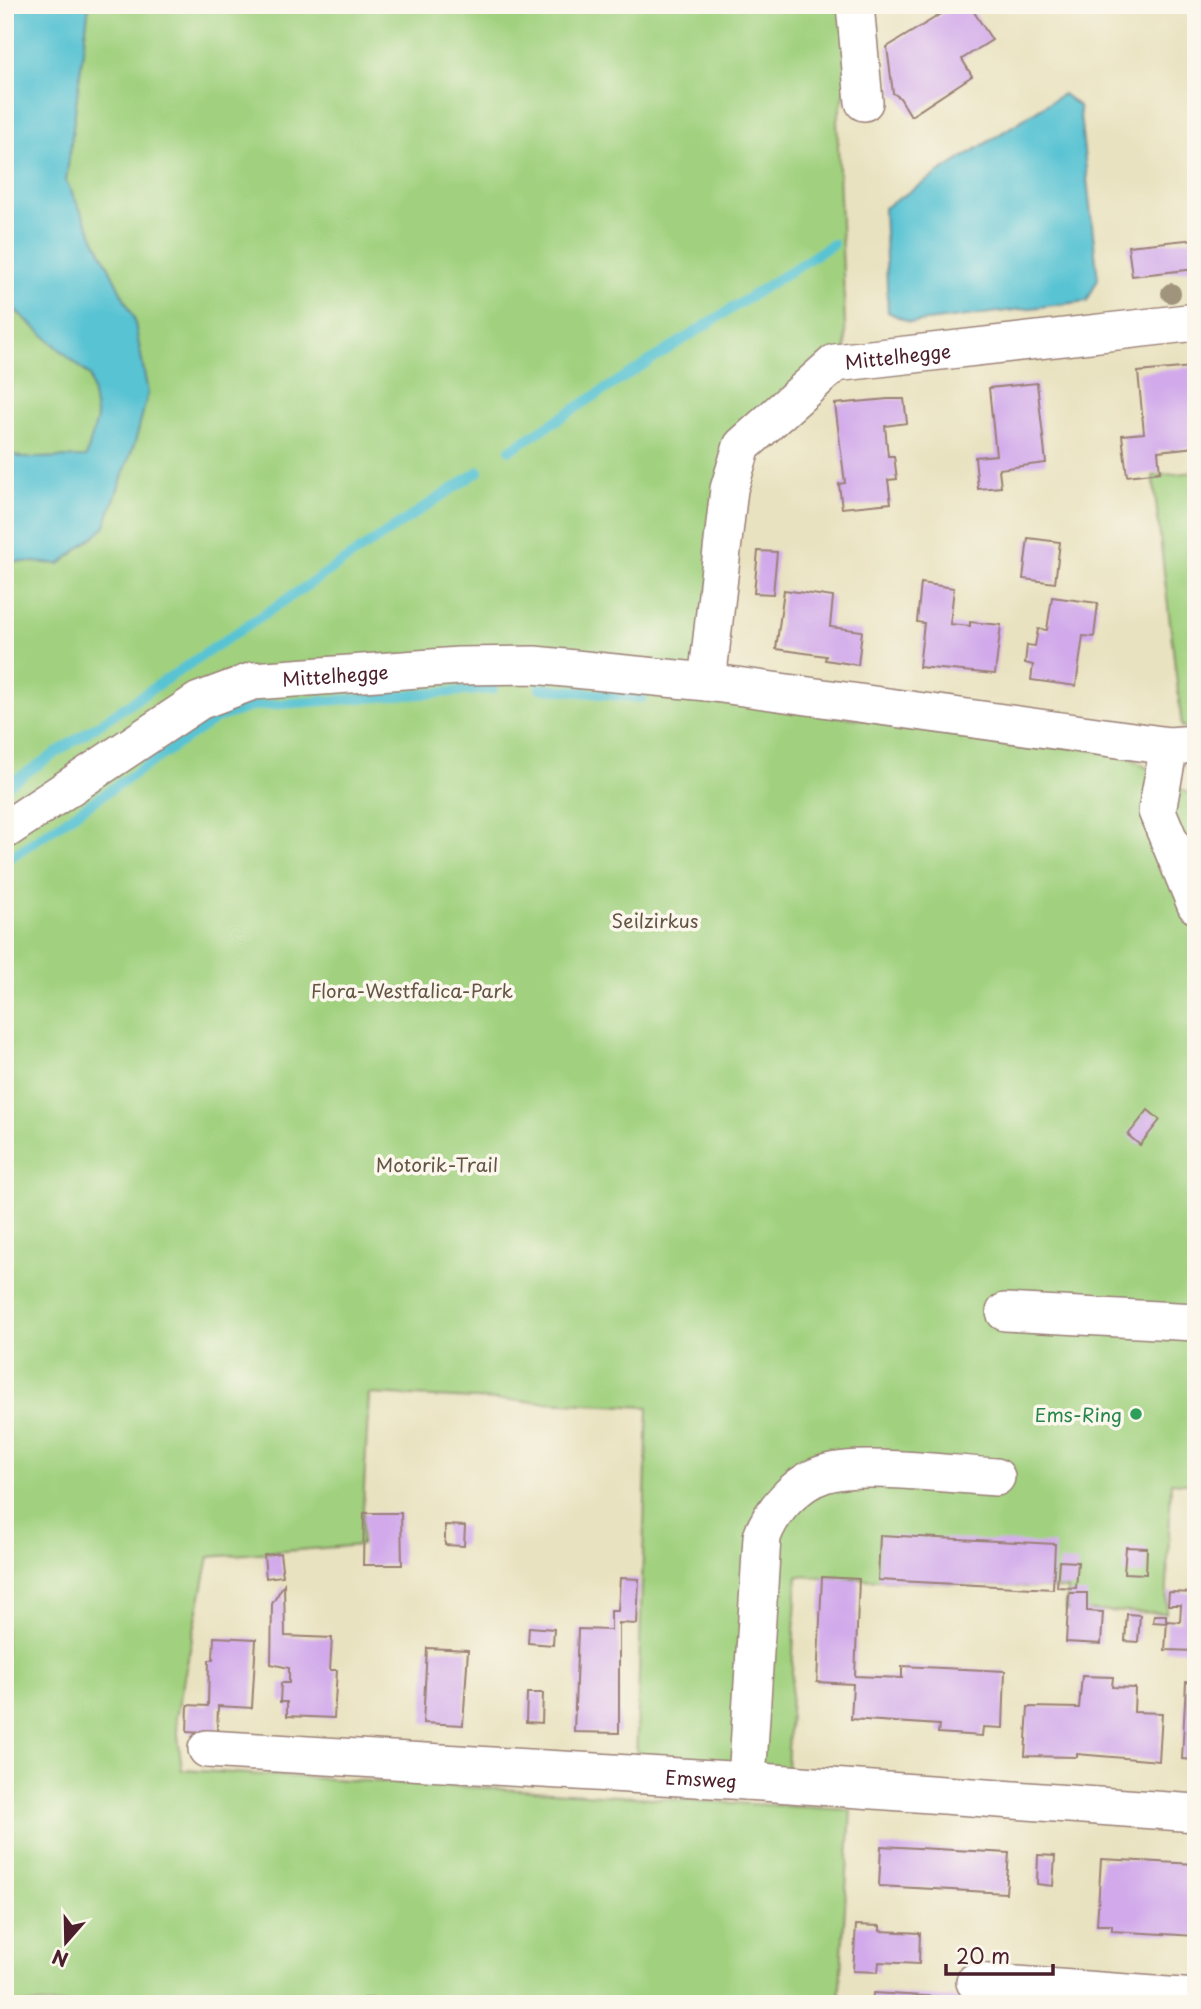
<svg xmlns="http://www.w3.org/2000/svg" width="1201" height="2009" font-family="'Playpen Sans',sans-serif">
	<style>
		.green { fill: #a1d17f; stroke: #767855; stroke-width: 2 }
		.water { fill: #59c3d3; stroke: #52717f; stroke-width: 2 }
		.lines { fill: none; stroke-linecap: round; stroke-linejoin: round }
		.stream { stroke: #59c3d3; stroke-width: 10 }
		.building { fill: #d2aaeb }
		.minor-casing { stroke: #9a8076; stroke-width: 40 }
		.minor { stroke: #fff; stroke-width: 37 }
		.tree { fill: #a0947c }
		.leisure-dot { fill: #2e9e5b; stroke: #fbf7ec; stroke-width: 2.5 }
		.labels { text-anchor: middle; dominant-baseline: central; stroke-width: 7; stroke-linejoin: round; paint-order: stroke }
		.street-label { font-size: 19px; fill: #4a1f2b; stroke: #fbf7ec }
		.park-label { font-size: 19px; fill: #645444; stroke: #fbf7ec }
		.leisure-label { font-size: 19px; fill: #27864d; stroke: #fbf7ec; text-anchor: end }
	</style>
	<rect width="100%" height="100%" fill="#fbf7ec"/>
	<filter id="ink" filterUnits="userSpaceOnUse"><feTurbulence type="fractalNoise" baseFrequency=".0143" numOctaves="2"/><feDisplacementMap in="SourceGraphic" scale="14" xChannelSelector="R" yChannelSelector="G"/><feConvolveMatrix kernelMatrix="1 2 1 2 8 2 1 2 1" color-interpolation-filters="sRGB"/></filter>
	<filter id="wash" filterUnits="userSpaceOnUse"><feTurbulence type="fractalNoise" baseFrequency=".00686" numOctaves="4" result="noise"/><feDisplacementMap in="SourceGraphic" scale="28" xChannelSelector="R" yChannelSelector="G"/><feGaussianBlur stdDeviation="1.57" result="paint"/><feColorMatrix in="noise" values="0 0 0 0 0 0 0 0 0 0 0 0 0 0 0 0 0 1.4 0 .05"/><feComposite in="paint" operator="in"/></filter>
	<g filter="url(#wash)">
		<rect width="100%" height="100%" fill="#e9e2c0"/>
		<!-- green -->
		<g class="green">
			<path d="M5,5H843L851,72L837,120L846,349L732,440L692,697L1124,754L1196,798V1484L1171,1482L1166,1613L1066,1610L1067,1589L797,1576L787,1770L636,1762L648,1407L369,1394L361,1545L209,1557L176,1717L182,1770L851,1810L839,2004H5Z"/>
			<path d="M1196,472V726L1182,727L1153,476Z"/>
		</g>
		<!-- water -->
		<g class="water">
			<path d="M5,5H89L66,181L134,318L148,393L136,439L104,528L60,564L15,561L5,566V452L23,458L86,457L97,419L90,376L5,301Z"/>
			<path d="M1063,94L1079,106L1098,279L1087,301L911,323L888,312L884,208Z"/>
		</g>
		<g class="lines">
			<!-- stream -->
			<g class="stream">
				<path d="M510,450L833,244"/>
				<path d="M540,688L642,698"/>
				<path d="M5,787L479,471"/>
				<path d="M5,861L217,718L254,706L493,689"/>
			</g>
		</g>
		<g id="blocks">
			<!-- building -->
			<g class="building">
				<path d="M956,5L972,9L992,40L962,59L972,76L911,116L900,98L893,93L887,47Z"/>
				<path d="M1196,239V269L1132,276L1128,246Z"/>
				<path d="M1192,367L1196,447L1158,451L1160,472L1127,476L1122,435L1144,433L1138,372Z"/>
				<path d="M1037,383L1046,463L999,469L1001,487L978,489L975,457L996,455L989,388Z"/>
				<path d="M888,399H904L907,423L885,426L888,456H894L897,479L888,480L891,503L842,508L839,484L845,483L835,404Z"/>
				<path d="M1028,538L1060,542L1055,583L1023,579Z"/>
				<path d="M758,551L777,552L773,594L754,593Z"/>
				<path d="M921,583L954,588L950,624L970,626V622L1001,625L995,674L919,667L924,623L917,622Z"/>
				<path d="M784,590L833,597L830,627L862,631L858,665L825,660L826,656L776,649Z"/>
				<path d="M1052,597L1098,603L1094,637L1083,636L1076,686L1031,680L1033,665L1025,663L1027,645L1035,646L1038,629L1047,630Z"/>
				<path d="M1148,1110L1160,1120L1140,1145L1128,1135Z"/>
				<path d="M364,1513H401L402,1565H363Z"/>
				<path d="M445,1525L465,1526L464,1546L445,1545Z"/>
				<path d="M880,1535L1055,1544L1053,1589L878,1580Z"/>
				<path d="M1126,1547L1147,1548L1146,1574L1124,1573Z"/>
				<path d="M280,1553L283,1576L266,1578L264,1555Z"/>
				<path d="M1059,1561L1078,1562L1076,1588L1057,1587Z"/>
				<path d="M822,1577L859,1579L855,1676L902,1678V1666L1005,1671L1003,1728L983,1727L982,1736L938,1733L939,1725L851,1719L853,1684L817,1682Z"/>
				<path d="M620,1578L639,1579L637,1624L619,1623V1733L574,1732L578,1629L611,1630V1611H618Z"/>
				<path d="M284,1584L285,1636L332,1638L330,1670H337L334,1718L287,1716V1702H280L281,1683H289V1668L271,1664L272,1604Z"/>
				<path d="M1169,1592L1196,1593V1651L1165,1650L1167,1621L1180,1622L1181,1605H1168Z"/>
				<path d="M1069,1593H1087V1611L1103,1612L1101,1644L1066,1642Z"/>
				<path d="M1127,1614L1140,1615L1138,1642L1125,1641Z"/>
				<path d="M1154,1615H1166V1623L1153,1622Z"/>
				<path d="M529,1627L554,1629L553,1645L528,1643Z"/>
				<path d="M214,1637L256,1639L252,1708L218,1706L217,1734L187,1732L188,1705L208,1706L209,1660H213Z"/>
				<path d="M427,1648L468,1650L463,1725L423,1723Z"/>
				<path d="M1082,1676L1113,1677L1112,1687L1135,1688L1134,1712L1162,1713L1159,1761L1077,1754V1757L1025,1756L1028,1707L1079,1708Z"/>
				<path d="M1186,1682L1196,1683V1760L1182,1759Z"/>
				<path d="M527,1693H543L542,1723L526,1722Z"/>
				<path d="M881,1846L1009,1853L1006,1893L879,1886Z"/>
				<path d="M1038,1855L1055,1856L1053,1886L1037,1884Z"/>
				<path d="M1101,1859L1196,1864V1936L1112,1931V1925H1097Z"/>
				<path d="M856,1925L880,1926V1931L920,1933L919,1964L879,1962L878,1972L853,1971Z"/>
				<path d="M873,1993L1022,2002V2004H872Z"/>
				<path d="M364,1998L388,1999L390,2004H360Z"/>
			</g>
		</g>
	</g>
	<g filter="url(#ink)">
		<use href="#blocks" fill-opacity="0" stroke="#9a8076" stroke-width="2"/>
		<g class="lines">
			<!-- minor casing -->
			<g class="minor-casing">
				<g id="minor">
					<path d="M855,5L864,102"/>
					<path id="s1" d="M707,682L729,489L742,446L835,363L1196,322"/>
					<path d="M1169,746L1157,811L1196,905"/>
					<path id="s2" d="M5,830L199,701L253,681L459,666L534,665L707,682L1169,746L1196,744"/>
					<path d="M1005,1312L1196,1322"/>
					<path id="s3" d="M207,1749L747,1781L1196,1813"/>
					<path d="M747,1781L762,1537C771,1511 797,1482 824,1474C861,1462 954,1475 996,1477"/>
					<path d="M975,1982L1196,1998"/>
				</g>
			</g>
			<!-- minor -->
			<use href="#minor" class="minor"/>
		</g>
		<!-- trees -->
		<circle class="tree" cx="1171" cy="293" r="10"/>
	</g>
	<!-- markers -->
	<circle class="leisure-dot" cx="1136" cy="1414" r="7"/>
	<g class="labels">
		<!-- street labels -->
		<g class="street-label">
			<text stroke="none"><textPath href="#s1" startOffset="427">Mittelhegge</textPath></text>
			<text stroke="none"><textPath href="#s2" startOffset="373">Mittelhegge</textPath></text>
			<text stroke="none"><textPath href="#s3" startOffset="495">Emsweg</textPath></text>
		</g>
		<!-- park labels -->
		<g class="park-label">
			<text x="655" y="920">Seilzirkus</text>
			<text x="412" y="990">Flora-Westfalica-Park</text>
			<text x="437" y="1164">Motorik-Trail</text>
		</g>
		<!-- leisure labels -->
		<g class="leisure-label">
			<text x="1122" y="1414">Ems-Ring</text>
		</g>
	</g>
	<!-- margin -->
	<rect width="1201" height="2009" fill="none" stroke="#fbf7ec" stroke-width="28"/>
	<!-- north arrow -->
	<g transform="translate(66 1942) rotate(200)" stroke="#fbf7ec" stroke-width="5" paint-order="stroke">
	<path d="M0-5L12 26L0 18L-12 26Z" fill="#4a1f2b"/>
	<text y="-10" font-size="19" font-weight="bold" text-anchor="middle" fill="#4a1f2b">N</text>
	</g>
	<!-- scale -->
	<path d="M946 1964v10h107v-10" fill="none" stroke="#4a1f2b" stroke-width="3.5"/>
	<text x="956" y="1964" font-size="21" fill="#4a1f2b" stroke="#fbf7ec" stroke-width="5" paint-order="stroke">20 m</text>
</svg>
